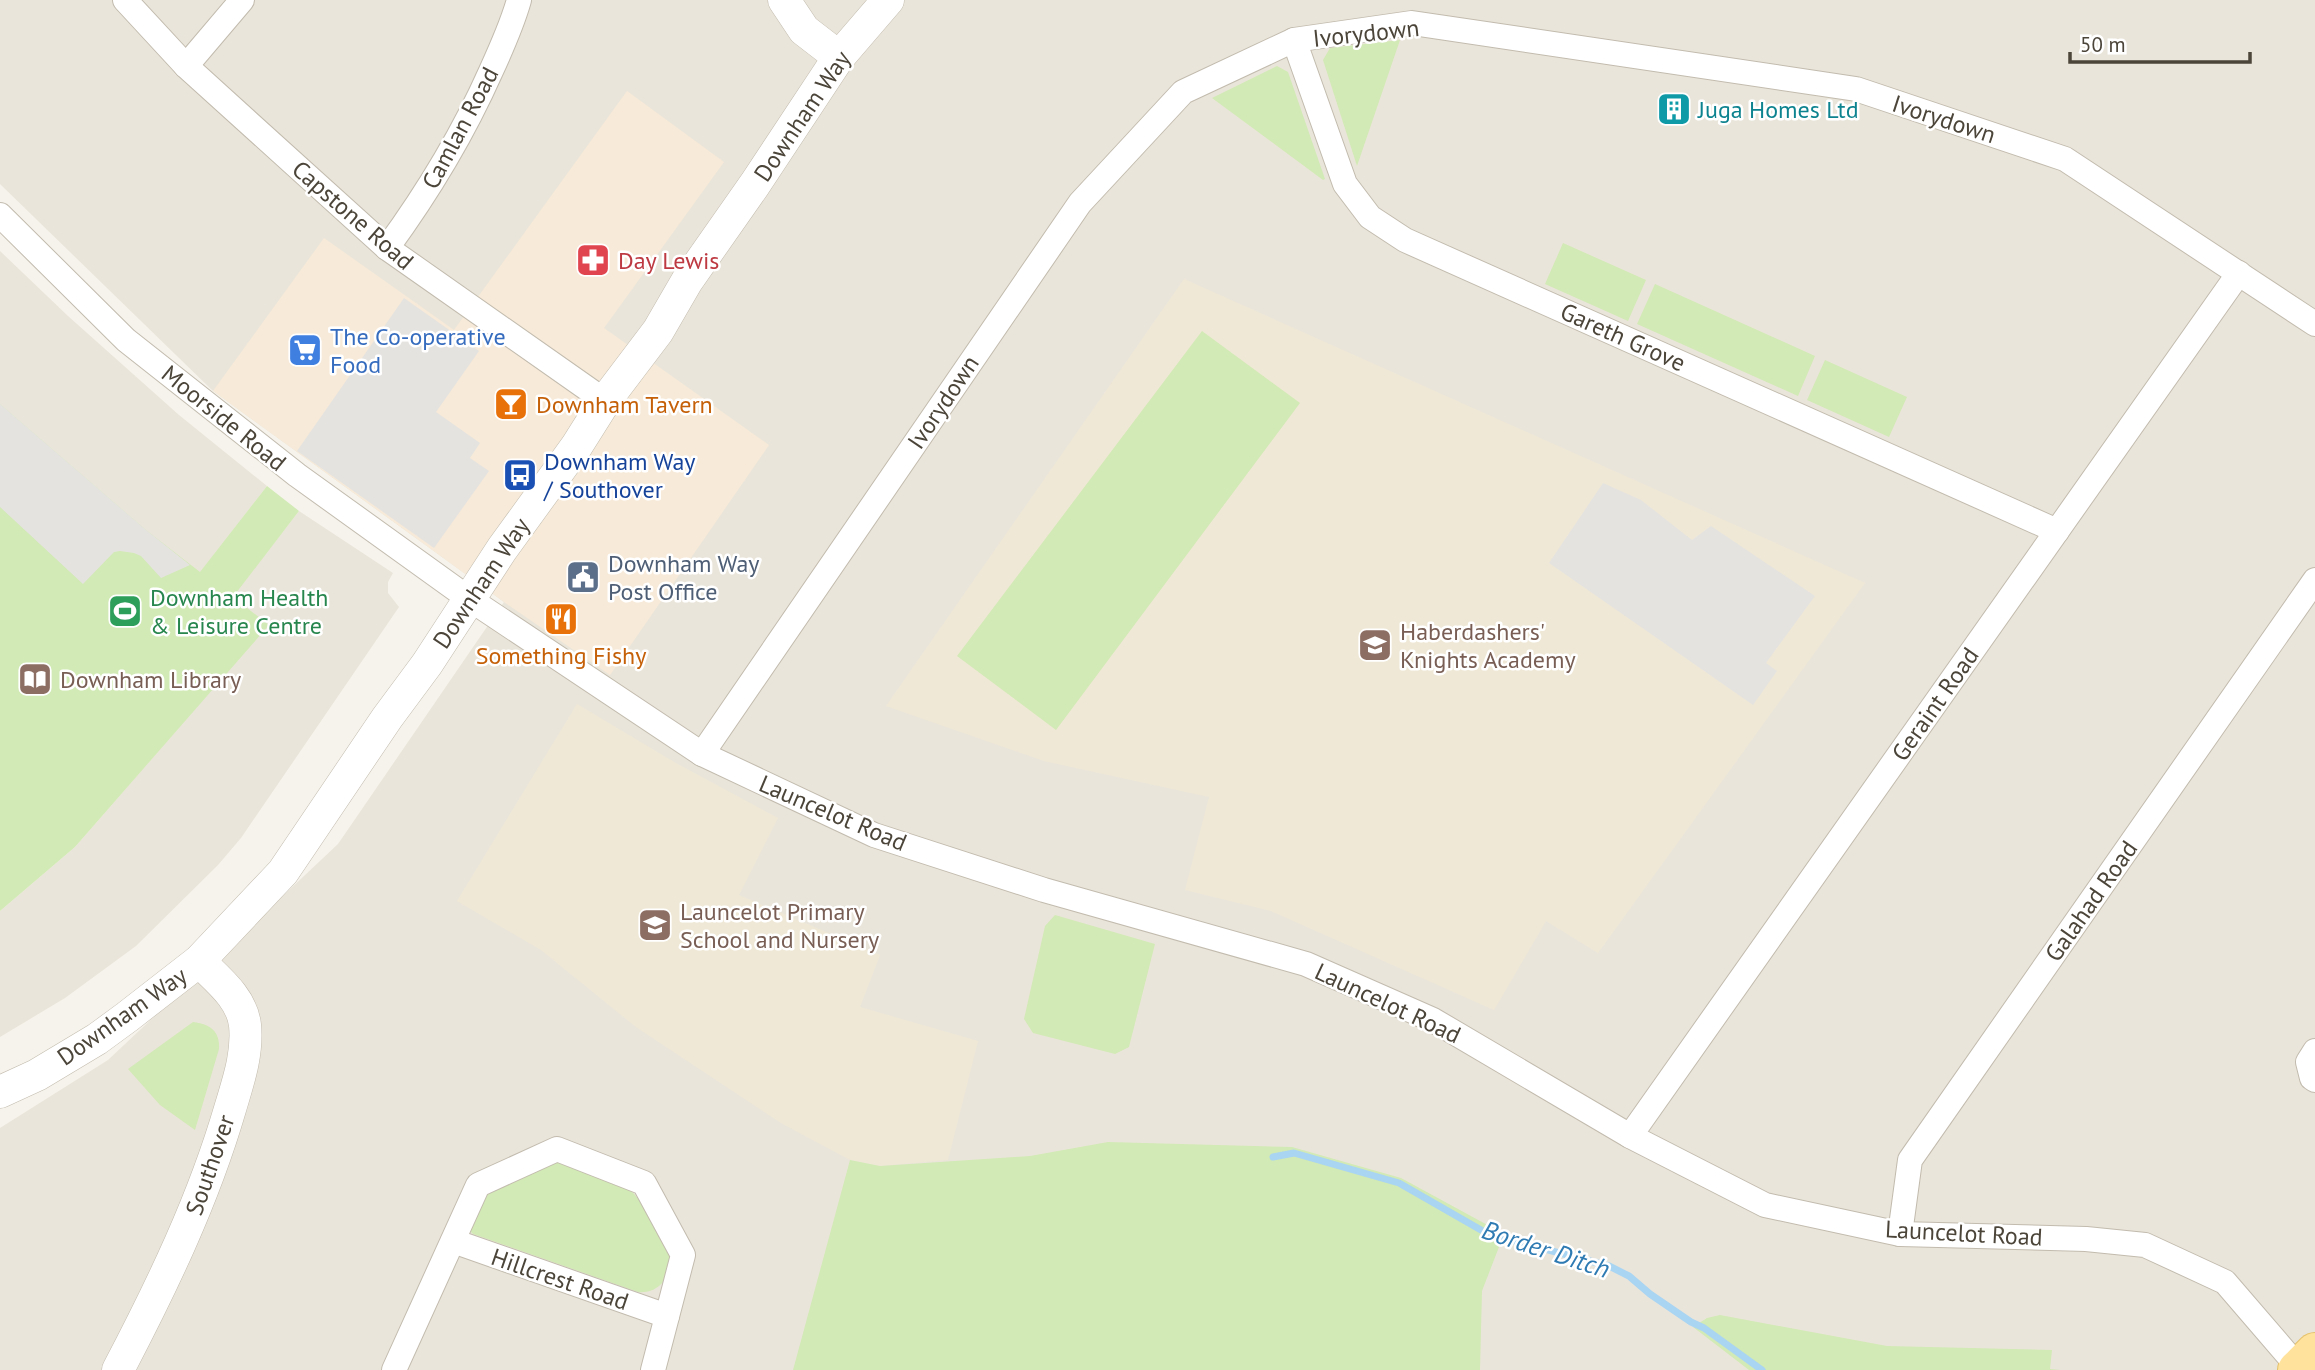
<svg xmlns="http://www.w3.org/2000/svg" width="2315" height="1370" font-family="'PT Sans',sans-serif">
	<style>
		.residential { fill: #eae5da }
		.commercial { fill: #f7ead8 }
		.education { fill: #efe8d6 }
		.green { fill: #d2eab5 }
		.parking { fill: #e5e3e0 }
		.lines { fill: none; stroke-linecap: round; stroke-linejoin: round }
		.stream { stroke: #a9d4f2; stroke-width: 7 }
		.minor-casing { stroke: #c2bbae; stroke-width: 26 }
		.tertiary-casing { stroke: #c2bbae; stroke-width: 33 }
		.primary-casing { stroke: #e6c16a; stroke-width: 40 }
		.minor { stroke: #fff; stroke-width: 24 }
		.tertiary { stroke: #fff; stroke-width: 32 }
		.primary { stroke: #ffe39c; stroke-width: 38 }
		.labels { text-anchor: middle; dominant-baseline: central; stroke-width: 5; stroke-linejoin: round; paint-order: stroke }
		.street-label { font-size: 24px; fill: #4b4439; stroke: #fff }
		.culture-label { font-size: 24px; fill: #0d838f; stroke: #fff; text-anchor: start }
		.health-label { font-size: 24px; fill: #be3a42; stroke: #fff; text-anchor: start }
		.shop-label { font-size: 24px; fill: #366cbe; stroke: #fff; text-anchor: start }
		.food-label { font-size: 24px; fill: #c56008; stroke: #fff; text-anchor: start }
		.transit-label { font-size: 24px; fill: #164399; stroke: #fff; text-anchor: start }
		.service-label { font-size: 24px; fill: #4e5e75; stroke: #fff; text-anchor: start }
		.leisure-label { font-size: 24px; fill: #27864d; stroke: #fff; text-anchor: start }
		.education-label { font-size: 24px; fill: #785e54; stroke: #fff; text-anchor: start }
		.water-label { font-size: 26px; font-style: italic; fill: #2e7ab2; stroke: #fff }
	</style>
	<rect width="100%" height="100%" fill="#f6f3ec"/>
	<!-- residential -->
	<g class="residential">
		<path d="M0,0H2315V1370H0V1128L108,1060L338,844L504,602L213,391L0,184Z"/>
		<path d="M0,251L68,316L179,415L267,486L200,573L146,530L0,404Z"/>
		<path d="M299,511L393,573L388,582V593L399,607L241,838L218,865L136,946L65,998L0,1037V911L75,847L268,625L232,597Z"/>
	</g>
	<!-- commercial -->
	<path class="commercial" d="M627,91L724,162L604,328L769,445L610,675L504,602L213,391L324,238L454,330Z"/>
	<!-- education -->
	<g class="education">
		<path d="M1184,279L1865,583L1598,953L1546,921L1494,1010L1271,911L1185,890L1209,797L1044,761L886,706Z"/>
		<path d="M577,704L674,762L778,818L739,895L880,955L860,1007L978,1041L948,1160L880,1166L850,1160L781,1123L636,1027L541,950L457,901Z"/>
	</g>
	<!-- green -->
	<g class="green">
		<path d="M1400,40L1357,166L1323,60L1330,48Z"/>
		<path d="M1277,66L1288,72L1325,179L1323,180L1212,98Z"/>
		<path d="M1563,243L1646,280L1628,321L1545,284Z"/>
		<path d="M1655,284L1815,356L1798,396L1637,324Z"/>
		<path d="M1202,331L1300,403L1056,730L957,656Z"/>
		<path d="M1825,360L1907,397L1889,437L1807,400Z"/>
		<path d="M0,404L146,530L200,572L267,486L299,511L233,597L269,625L75,847L0,911Z"/>
		<path d="M1055,915L1155,944L1129,1047L1115,1054L1033,1033L1024,1019L1045,926Z"/>
		<path d="M193,1022C210,1024 220,1031 219,1049L195,1130L160,1105L128,1069Z"/>
		<path d="M1108,1142L1292,1147L1401,1178L1504,1234L1482,1291L1480,1370H793L850,1160L880,1166L1030,1156Z"/>
		<path d="M556,1162L629,1189C641,1198 670,1247 670,1262C670,1280 656,1294 638,1292L473,1234L470,1231L484,1194Z"/>
		<path d="M1720,1315L1887,1346L2052,1350L2050,1369L2061,1370H1749L1693,1327L1707,1318Z"/>
	</g>
	<!-- parking -->
	<g class="parking">
		<path d="M404,298L479,351L436,412L480,443L470,458L489,471L434,548L297,451Z"/>
		<path d="M0,404L146,530L190,565L161,578L141,556L134,553L120,551L114,552L83,584L0,507Z"/>
		<path d="M1603,483L1641,500L1692,540L1711,526L1815,596L1766,663L1777,671L1753,705L1549,563Z"/>
	</g>
	<g class="lines">
		<!-- stream -->
		<path class="stream" d="M1273,1157L1294,1153L1399,1183L1488,1234L1609,1266L1629,1276L1650,1294L1691,1322L1704,1328L1762,1370"/>
		<!-- minor casing -->
		<g class="minor-casing">
			<g id="minor">
				<path d="M125,0L186,66L387,248L605,401"/>
				<path d="M1294,40L1345,184L1370,217L1405,240L2057,531"/>
				<path d="M186,66L242,0"/>
				<path d="M0,215L126,340L297,475L468,598L702,754L874,835L1044,890L1306,964L1433,1020L1630,1136L1765,1205L1900,1234L2086,1239L2145,1245L2225,1282L2299,1368"/>
				<path d="M387,248C428,192 463,134 491,71C502,47 512,25 519,0"/>
				<path d="M702,754L1080,203L1183,92L1294,40L1412,23L1856,89L2065,159L2315,324"/>
				<path d="M2315,1051L2308,1062L2312,1078L2315,1080"/>
				<path d="M1630,1136L2239,273"/>
				<path d="M1900,1234L1910,1160L2315,580"/>
				<path d="M453,1241L667,1316"/>
				<path d="M394,1370L478,1185L557,1149L644,1183L683,1255L653,1370"/>
			</g>
		</g>
		<!-- tertiary casing -->
		<g class="tertiary-casing">
			<g id="tertiary">
				<path d="M784,0L804,30L839,57"/>
				<path d="M0,1092L37,1075L97,1039L127,1017L199,961L283,872L387,718L427,664L502,549L576,447L605,401L658,331L687,281L755,184L839,57L888,0"/>
				<path d="M118,1370C162,1286 203,1201 230,1109C238,1082 248,1054 245,1025C242,998 217,979 199,961"/>
			</g>
		</g>
		<!-- primary casing -->
		<g class="primary-casing">
			<path id="primary" d="M2297,1370L2315,1352"/>
		</g>
		<!-- minor -->
		<use href="#minor" class="minor"/>
		<!-- tertiary -->
		<use href="#tertiary" class="tertiary"/>
		<!-- primary -->
		<use href="#primary" class="primary"/>
	</g>
	<!-- icons -->
	<defs>
		<g id="building-square" transform="scale(1.75)"><rect x="-9" y="-9" width="18" height="18" rx="4" fill="#0f9aa8" stroke="#fff"/><path d="M-4-6H4V6H1V3H-1V6H-4ZM-2.5-4.3h1.7v1.8h-1.7ZM.8-4.3h1.7v1.8H.8ZM-2.5-1h1.7V.8h-1.7ZM.8-1h1.7V.8H.8Z" fill="#fff"/></g>
		<g id="pharmacy-square" transform="scale(1.75)"><rect x="-9" y="-9" width="18" height="18" rx="4" fill="#e0444e" stroke="#fff"/><path d="M-2-6h4v4h4v4h-4v4h-4v-4h-4v-4h4Z" fill="#fff"/></g>
		<g id="supermarket-square" transform="scale(1.75)"><rect x="-9" y="-9" width="18" height="18" rx="4" fill="#3f7fe0" stroke="#fff"/><path d="M-6-5.5h2.5l.6 2H6L4.5 2H-2.5L-4.4-4H-6ZM-1.5 3.2a1.3 1.3 0 1 0 .1 0ZM3 3.2a1.3 1.3 0 1 0 .1 0Z" fill="#fff"/></g>
		<g id="bar-square" transform="scale(1.75)"><rect x="-9" y="-9" width="18" height="18" rx="4" fill="#e8710a" stroke="#fff"/><path d="M-6-5H6L.8 .8V4.5H3.5V6h-7V4.5H-.8V.8Z" fill="#fff"/></g>
		<g id="bus-square" transform="scale(1.75)"><rect x="-9" y="-9" width="18" height="18" rx="4" fill="#1a4fb4" stroke="#fff"/><path d="M-5-6H5V4H4V6H2V4H-2V6H-4V4H-5ZM-3.5-4V0h7V-4ZM-3.5 1.2v1.5H-2V1.2ZM2 1.2v1.5H3.5V1.2Z" fill="#fff"/></g>
		<g id="civic-square" transform="scale(1.75)"><rect x="-9" y="-9" width="18" height="18" rx="4" fill="#5c6f8a" stroke="#fff"/><path d="M-.6-6.5H3V-4.5H.6V-3L4-1V1h2V6H-6V1h2V-1L-.6-3ZM-1.2 2.5V6h2.4V2.5Z" fill="#fff"/></g>
		<g id="stadium-square" transform="scale(1.75)"><rect x="-9" y="-9" width="18" height="18" rx="4" fill="#2e9e5b" stroke="#fff"/><path d="M0-5a6.5 5 0 1 0 0 10a6.5 5 0 1 0 0-10ZM-3.5-1.8h7v3.6h-7Z" fill="#fff"/></g>
		<g id="restaurant-square" transform="scale(1.75)"><rect x="-9" y="-9" width="18" height="18" rx="4" fill="#e8710a" stroke="#fff"/><path d="M-5-6h1v4h1v-4h1v4h1v-4h1v5L-1.5 .5V6h-2V.5L-5-1ZM5-6V6H3V1.5H1.5Q1.5-4 5-6Z" fill="#fff"/></g>
		<g id="school-square" transform="scale(1.75)"><rect x="-9" y="-9" width="18" height="18" rx="4" fill="#8d6e63" stroke="#fff"/><path d="M0-5L7-2L0 1L-7-2ZM-4 1L0 2.5L4 1V4Q0 6-4 4Z" fill="#fff"/></g>
		<g id="library-square" transform="scale(1.75)"><rect x="-9" y="-9" width="18" height="18" rx="4" fill="#8d6e63" stroke="#fff"/><path d="M-6-4Q-3-5.5-.7-3.5V5Q-3 3-6 4ZM6-4Q3-5.5 .7-3.5V5Q3 3 6 4Z" fill="#fff"/></g>
	</defs>
	<g fill-rule="evenodd">
		<use href="#building-square" x="1674" y="109"/>
		<use href="#pharmacy-square" x="593" y="260"/>
		<use href="#supermarket-square" x="305" y="350"/>
		<use href="#bar-square" x="511" y="404"/>
		<use href="#bus-square" x="520" y="475"/>
		<use href="#civic-square" x="583" y="577"/>
		<use href="#stadium-square" x="125" y="611"/>
		<use href="#restaurant-square" x="561" y="619"/>
		<use href="#school-square" x="1375" y="645"/>
		<use href="#library-square" x="35" y="679"/>
		<use href="#school-square" x="655" y="925"/>
	</g>
	<g class="labels">
		<!-- street labels -->
		<g class="street-label">
			<text transform="translate(1366 33) rotate(-6)">Ivorydown</text>
			<text transform="translate(802 116) rotate(-56)">Downham Way</text>
			<text transform="translate(1944 119) rotate(18)">Ivorydown</text>
			<text transform="translate(460 128) rotate(-62)">Camlan Road</text>
			<text transform="translate(353 215) rotate(41)">Capstone Road</text>
			<text transform="translate(1623 337) rotate(24)">Gareth Grove</text>
			<text transform="translate(943 402) rotate(-56)">Ivorydown</text>
			<text transform="translate(224 418) rotate(39)">Moorside Road</text>
			<text transform="translate(481 583) rotate(-56)">Downham Way</text>
			<text transform="translate(1935 704) rotate(-55)">Geraint Road</text>
			<text transform="translate(833 813) rotate(23)">Launcelot Road</text>
			<text transform="translate(2091 901) rotate(-55)">Galahad Road</text>
			<text transform="translate(1388 1003) rotate(25)">Launcelot Road</text>
			<text transform="translate(122 1016) rotate(-35)">Downham Way</text>
			<text transform="translate(210 1165) rotate(-71)">Southover</text>
			<text transform="translate(1964 1233) rotate(3)">Launcelot Road</text>
			<text transform="translate(560 1279) rotate(19)">Hillcrest Road</text>
		</g>
		<!-- culture labels -->
		<g class="culture-label">
			<text x="1698" y="109">Juga Homes Ltd</text>
		</g>
		<!-- health labels -->
		<g class="health-label">
			<text x="618" y="260">Day Lewis</text>
		</g>
		<!-- shop labels -->
		<g class="shop-label">
			<text x="330" y="336">The Co-operative<tspan x="330" dy="28">Food</tspan></text>
		</g>
		<!-- food labels -->
		<g class="food-label">
			<text x="536" y="404">Downham Tavern</text>
			<text x="561" y="655" text-anchor="middle">Something Fishy</text>
		</g>
		<!-- transit labels -->
		<g class="transit-label">
			<text x="544" y="461">Downham Way<tspan x="544" dy="28">/ Southover</tspan></text>
		</g>
		<!-- service labels -->
		<g class="service-label">
			<text x="608" y="563">Downham Way<tspan x="608" dy="28">Post Office</tspan></text>
		</g>
		<!-- leisure labels -->
		<g class="leisure-label">
			<text x="150" y="597">Downham Health<tspan x="150" dy="28">&amp; Leisure Centre</tspan></text>
		</g>
		<!-- education labels -->
		<g class="education-label">
			<text x="1400" y="631">Haberdashers'<tspan x="1400" dy="28">Knights Academy</tspan></text>
			<text x="60" y="679">Downham Library</text>
			<text x="680" y="911">Launcelot Primary<tspan x="680" dy="28">School and Nursery</tspan></text>
		</g>
		<!-- water labels -->
		<g class="water-label">
			<text transform="translate(1546 1249) rotate(18)">Border Ditch</text>
		</g>
	</g>
	<!-- scale -->
	<path d="M2070 52v10h180v-10" fill="none" stroke="#4b4439" stroke-width="3.5"/>
	<text x="2080" y="52" font-size="21" fill="#4b4439" stroke="#ffffff" stroke-width="5" paint-order="stroke">50 m</text>
</svg>
